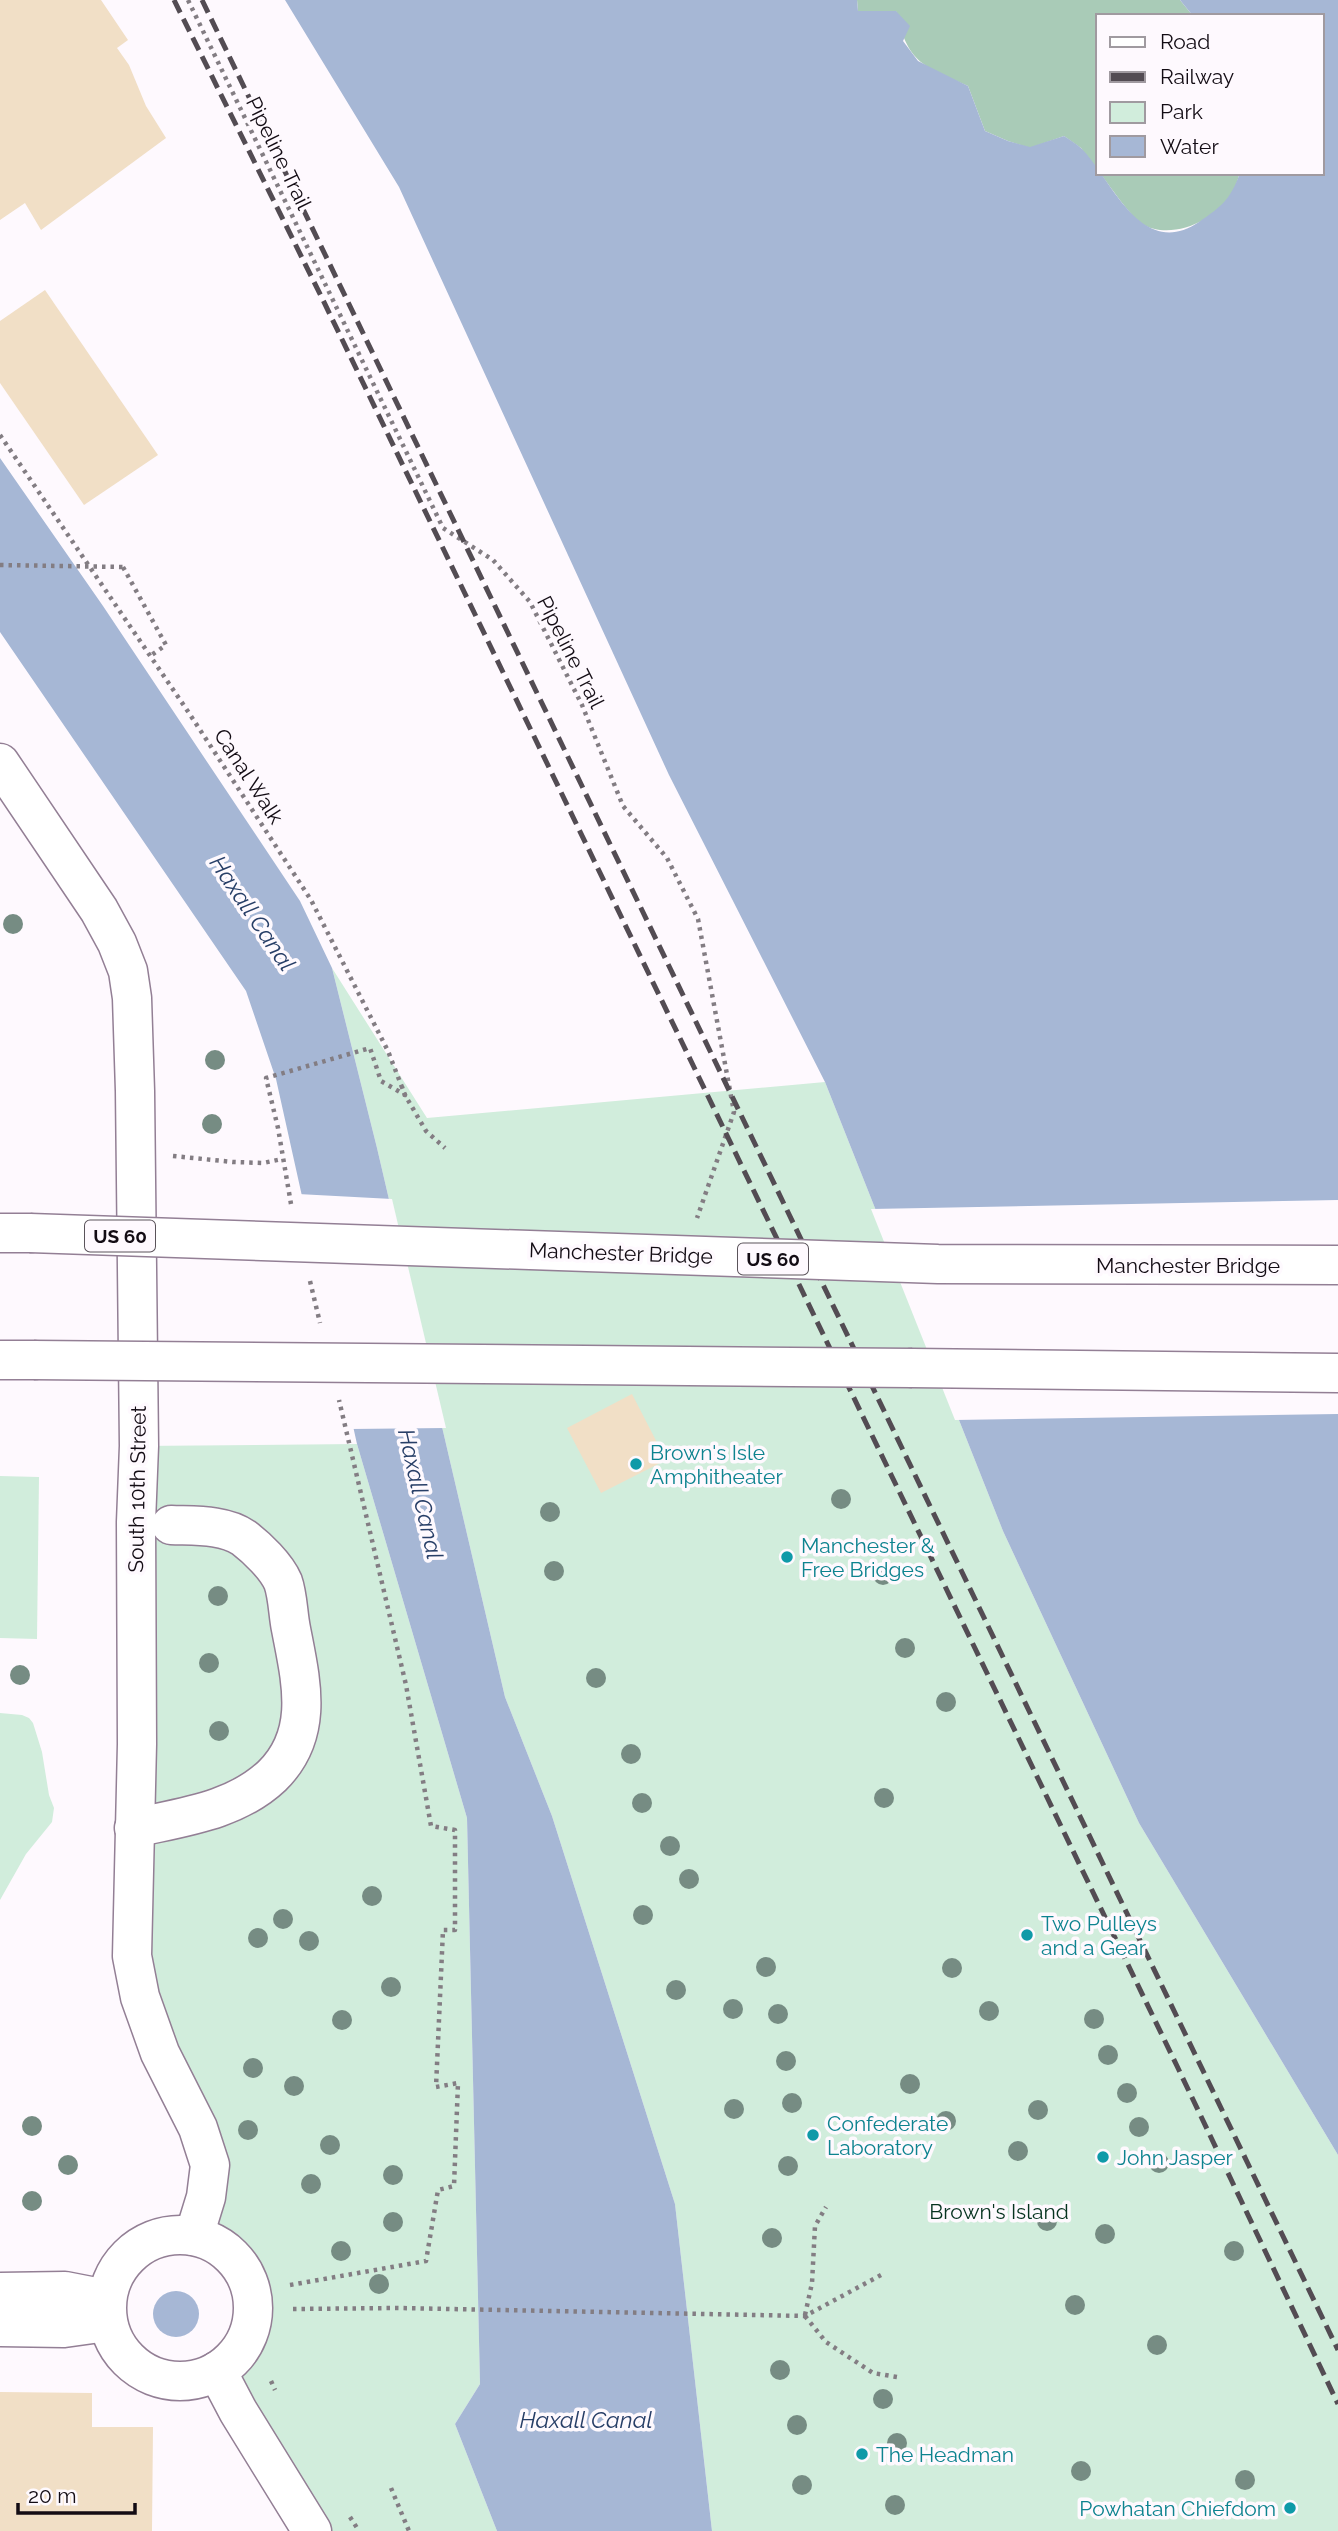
<svg xmlns="http://www.w3.org/2000/svg" width="1338" height="2531" font-family="Raleway,sans-serif">
	<style>
		.green { fill: #d1eddc }
		.forest { fill: #a9cbb7 }
		.water { fill: #a6b7d5 }
		.pier { fill: #fef9fe }
		.building { fill: #f1dfc6 }
		.lines { fill: none; stroke-linecap: round; stroke-linejoin: round }
		.minor-casing { stroke: #937f95; stroke-width: 41 }
		.major-casing { stroke: #937f95; stroke-width: 41 }
		.path { stroke: #837d83; stroke-width: 4.5; stroke-dasharray: 3.5 5; stroke-linecap: butt }
		.minor { stroke: #fff; stroke-width: 38 }
		.major { stroke: #fff; stroke-width: 38 }
		.rail { stroke: #534c53; stroke-width: 5; stroke-dasharray: 14 7; stroke-linecap: butt }
		.major-bridge-casing { stroke: #937f95; stroke-width: 41; stroke-linecap: butt }
		.path-bridge { stroke: #837d83; stroke-width: 4.5; stroke-dasharray: 3.5 5; stroke-linecap: butt }
		.major-bridge { stroke: #fff; stroke-width: 38 }
		.tree { fill: #768c83 }
		.culture-dot { fill: #0f9aa8; stroke: #fef9fe; stroke-width: 2.5 }
		.labels { text-anchor: middle; dominant-baseline: central; stroke-width: 7; stroke-linejoin: round; paint-order: stroke }
		.shield { fill: #fef9fe; stroke: #5a535a; stroke-width: 2 }
		.shield-label { font-size: 19px; font-weight: bold; fill: #130c14 }
		.street-label { font-size: 21px; fill: #130c14; stroke: #fef9fe }
		.culture-label { font-size: 21px; fill: #0d838f; stroke: #fef9fe; text-anchor: start }
		.park-label { font-size: 21px; fill: #06331f; stroke: #fef9fe }
		.water-label { font-size: 23px; font-style: italic; fill: #273e67; stroke: #fef9fe }
	</style>
	<rect width="100%" height="100%" fill="#fef9fe"/>
	<!-- green -->
	<g class="green">
		<path d="M332,968L427,1118L825,1082L1003,1531L1139,1823L1338,2155V2531H712L675,2204L552,1816L505,1697L377,1148Z"/>
		<path d="M357,1444L467,1818L480,2384L455,2424L497,2531H312L229,2362C266,2320 258,2268 209,2240L206,2197L140,1997L139,1446Z"/>
		<path d="M0,1476L39,1477L37,1639L0,1638Z"/>
		<path d="M0,1713L22,1715L29,1718L33,1723L42,1752L49,1795L54,1808L52,1822L26,1854L0,1900Z"/>
	</g>
	<!-- forest -->
	<g class="forest">
		<path d="M857,0H1180L1193,16H1098V171L1081,148L1064,136L1030,148L1008,141L985,131L968,86C921,65 908,63 896,11H858Z"/>
		<path d="M1100,173H1240C1237,180 1236,188 1232,194C1215,221 1171,241 1142,224C1131,217 1109,185 1100,173Z"/>
	</g>
	<!-- water -->
	<g class="water">
		<path d="M285,0H857L858,11H896L910,26L903,41L918,61L968,86L985,131L1008,141L1030,147L1064,136C1070,140 1077,144 1082,149C1112,180 1141,261 1199,222C1222,206 1230,200 1240,173H1322V16H1193L1180,0H1338V2155L1139,1823L1003,1531L825,1082L669,775L399,187Z"/>
		<path d="M0,458L103,606L300,901L332,968L377,1148L505,1697L552,1816L675,2204L712,2531H497L455,2424L480,2384L467,1818L357,1444L276,1079L246,991L0,632Z"/>
		<circle cx="176" cy="2314" r="23"/>
	</g>
	<!-- pier -->
	<g class="pier">
		<path d="M298,1194L392,1199L446,1428L350,1429Z"/>
		<path d="M1338,1200V1414L955,1420L871,1209Z"/>
	</g>
	<!-- building -->
	<g class="building">
		<path d="M0,0H101L128,40L117,48L129,65L146,106L166,138L41,230L25,203L0,220Z"/>
		<path d="M45,290L158,455L84,505L0,383V321Z"/>
		<path d="M632,1394L666,1460L601,1493L567,1428Z"/>
		<path d="M0,2392L92,2393V2427H153L152,2531H0Z"/>
	</g>
	<g class="lines">
		<!-- minor casing -->
		<g class="minor-casing">
			<g id="minor">
				<path d="M0,763L99,910L117,943L128,971L132,998L135,1091L139,1446L136,1522L137,1744L132,1956L140,1997L160,2053L198,2128L210,2165L206,2197L194,2236"/>
				<path d="M134,1828C182,1817 235,1811 272,1776C315,1734 301,1681 291,1629C288,1615 288,1596 283,1582C276,1566 257,1548 244,1538C224,1524 194,1526 171,1525"/>
				<circle cx="180" cy="2308" r="73"/>
				<path d="M0,2292L65,2291L106,2299"/>
				<path d="M0,2327L64,2328L107,2322"/>
				<path d="M217,2371L238,2411L312,2531"/>
			</g>
		</g>
		<!-- major casing -->
		<g class="major-casing">
			<g id="major">
				<path d="M0,1233H30"/>
				<path d="M0,1360H34"/>
				<path d="M912,1368L1338,1373"/>
			</g>
		</g>
		<!-- path -->
		<g class="path">
			<path d="M188,0L443,528L493,560L530,602L582,705L623,806L667,858L698,919L734,1112L697,1218"/>
			<path d="M0,435L189,713L311,900L388,1051L405,1095L426,1131L445,1148"/>
			<path d="M123,567L166,645L150,656"/>
			<path d="M173,1156L233,1162L263,1163L282,1159"/>
			<path d="M291,1204L278,1128L266,1078L370,1048L381,1081L405,1095L402,1087"/>
			<path d="M310,1281L320,1323"/>
			<path d="M290,2285L426,2261L438,2190L454,2186L458,2083L436,2087L443,1930H455V1830L431,1826L406,1685L339,1400"/>
			<path d="M293,2309L398,2308L805,2316L881,2275"/>
			<path d="M805,2315L812,2283L815,2226L826,2207"/>
			<path d="M805,2316L826,2342L873,2373L897,2377"/>
			<path d="M271,2381L275,2390"/>
			<path d="M391,2488L409,2531"/>
			<path d="M350,2517L359,2531"/>
		</g>
		<!-- minor -->
		<use href="#minor" class="minor"/>
		<!-- major -->
		<use href="#major" class="major"/>
		<!-- rail -->
		<g class="rail">
			<path d="M174,0L322,298L1177,2066L1338,2404"/>
			<path d="M202,0L1338,2350"/>
		</g>
		<!-- major-bridge casing -->
		<g class="major-bridge-casing">
			<g id="major-bridge">
				<path d="M30,1233L938,1264L1338,1265"/>
				<path d="M34,1360L912,1368"/>
			</g>
		</g>
		<!-- path-bridge -->
		<path class="path-bridge" d="M0,565L123,567"/>
		<!-- major-bridge -->
		<use href="#major-bridge" class="major-bridge"/>
	</g>
	<!-- trees -->
	<g class="tree">
		<circle cx="13" cy="924" r="10"/>
		<circle cx="215" cy="1060" r="10"/>
		<circle cx="212" cy="1124" r="10"/>
		<circle cx="841" cy="1499" r="10"/>
		<circle cx="550" cy="1512" r="10"/>
		<circle cx="554" cy="1571" r="10"/>
		<circle cx="883" cy="1575" r="10"/>
		<circle cx="218" cy="1596" r="10"/>
		<circle cx="905" cy="1648" r="10"/>
		<circle cx="209" cy="1663" r="10"/>
		<circle cx="20" cy="1675" r="10"/>
		<circle cx="596" cy="1678" r="10"/>
		<circle cx="946" cy="1702" r="10"/>
		<circle cx="219" cy="1731" r="10"/>
		<circle cx="631" cy="1754" r="10"/>
		<circle cx="884" cy="1798" r="10"/>
		<circle cx="642" cy="1803" r="10"/>
		<circle cx="670" cy="1846" r="10"/>
		<circle cx="689" cy="1879" r="10"/>
		<circle cx="372" cy="1896" r="10"/>
		<circle cx="643" cy="1915" r="10"/>
		<circle cx="283" cy="1919" r="10"/>
		<circle cx="258" cy="1938" r="10"/>
		<circle cx="309" cy="1941" r="10"/>
		<circle cx="766" cy="1967" r="10"/>
		<circle cx="952" cy="1968" r="10"/>
		<circle cx="391" cy="1987" r="10"/>
		<circle cx="676" cy="1990" r="10"/>
		<circle cx="733" cy="2009" r="10"/>
		<circle cx="989" cy="2011" r="10"/>
		<circle cx="778" cy="2014" r="10"/>
		<circle cx="1094" cy="2019" r="10"/>
		<circle cx="342" cy="2020" r="10"/>
		<circle cx="1108" cy="2055" r="10"/>
		<circle cx="786" cy="2061" r="10"/>
		<circle cx="253" cy="2068" r="10"/>
		<circle cx="910" cy="2084" r="10"/>
		<circle cx="294" cy="2086" r="10"/>
		<circle cx="1127" cy="2093" r="10"/>
		<circle cx="792" cy="2103" r="10"/>
		<circle cx="734" cy="2109" r="10"/>
		<circle cx="1038" cy="2110" r="10"/>
		<circle cx="946" cy="2121" r="10"/>
		<circle cx="32" cy="2126" r="10"/>
		<circle cx="1139" cy="2127" r="10"/>
		<circle cx="248" cy="2130" r="10"/>
		<circle cx="330" cy="2145" r="10"/>
		<circle cx="1018" cy="2151" r="10"/>
		<circle cx="1159" cy="2163" r="10"/>
		<circle cx="68" cy="2165" r="10"/>
		<circle cx="788" cy="2166" r="10"/>
		<circle cx="393" cy="2175" r="10"/>
		<circle cx="311" cy="2184" r="10"/>
		<circle cx="32" cy="2201" r="10"/>
		<circle cx="1047" cy="2221" r="10"/>
		<circle cx="393" cy="2222" r="10"/>
		<circle cx="1105" cy="2234" r="10"/>
		<circle cx="772" cy="2238" r="10"/>
		<circle cx="341" cy="2251" r="10"/>
		<circle cx="1234" cy="2251" r="10"/>
		<circle cx="379" cy="2284" r="10"/>
		<circle cx="1075" cy="2305" r="10"/>
		<circle cx="1157" cy="2345" r="10"/>
		<circle cx="780" cy="2370" r="10"/>
		<circle cx="883" cy="2399" r="10"/>
		<circle cx="797" cy="2425" r="10"/>
		<circle cx="897" cy="2443" r="10"/>
		<circle cx="1081" cy="2471" r="10"/>
		<circle cx="1245" cy="2480" r="10"/>
		<circle cx="802" cy="2485" r="10"/>
		<circle cx="895" cy="2505" r="10"/>
	</g>
	<!-- markers -->
	<g class="culture-dot">
		<circle cx="636" cy="1464" r="7"/>
		<circle cx="787" cy="1557" r="7"/>
		<circle cx="1027" cy="1935" r="7"/>
		<circle cx="813" cy="2135" r="7"/>
		<circle cx="1103" cy="2157" r="7"/>
		<circle cx="862" cy="2454" r="7"/>
		<circle cx="1290" cy="2508" r="7"/>
	</g>
	<g class="labels">
		<!-- shield labels -->
		<g class="shield">
			<rect x="85" y="1220.5" width="70" height="31" rx="5"/>
			<rect x="738" y="1243.5" width="70" height="31" rx="5"/>
		</g>
		<g class="shield-label">
			<text x="120" y="1236">US 60</text>
			<text x="773" y="1259">US 60</text>
		</g>
		<!-- street labels -->
		<g class="street-label">
			<text transform="translate(279 153) rotate(64)">Pipeline Trail</text>
			<text transform="translate(571 652) rotate(63)">Pipeline Trail</text>
			<text transform="translate(249 776) rotate(57)">Canal Walk</text>
			<text transform="translate(621 1253) rotate(2)">Manchester Bridge</text>
			<text x="1188" y="1265">Manchester Bridge</text>
			<text transform="translate(137 1489) rotate(-89)">South 10th Street</text>
		</g>
		<!-- culture labels -->
		<g class="culture-label">
			<text x="650" y="1452">Brown's Isle<tspan x="650" dy="24">Amphitheater</tspan></text>
			<text x="801" y="1545">Manchester &amp;<tspan x="801" dy="24">Free Bridges</tspan></text>
			<text x="1041" y="1923">Two Pulleys<tspan x="1041" dy="24">and a Gear</tspan></text>
			<text x="827" y="2123">Confederate<tspan x="827" dy="24">Laboratory</tspan></text>
			<text x="1117" y="2157">John Jasper</text>
			<text x="876" y="2454">The Headman</text>
			<text x="1276" y="2508" text-anchor="end">Powhatan Chiefdom</text>
		</g>
		<!-- park labels -->
		<g class="park-label">
			<text x="999" y="2211">Brown's Island</text>
		</g>
		<!-- water labels -->
		<g class="water-label">
			<text transform="translate(253 913) rotate(56)">Haxall Canal</text>
			<text transform="translate(421 1494) rotate(77)">Haxall Canal</text>
			<text x="586" y="2419">Haxall Canal</text>
		</g>
	</g>
	<!-- legend -->
	<rect x="1096" y="14" width="228" height="161" fill="#fef9fe" stroke="#a09aa0" stroke-width="2"/>
	<rect x="1110" y="37" width="35" height="10" fill="#ffffff" stroke="#a09aa0" stroke-width="2"/>
	<text x="1160" y="49" font-size="21" fill="#130c14">Road</text>
	<rect x="1110" y="72" width="35" height="10" fill="#534c53" stroke="#a09aa0" stroke-width="2"/>
	<text x="1160" y="84" font-size="21" fill="#130c14">Railway</text>
	<rect x="1110" y="102" width="35" height="21" fill="#d1eddc" stroke="#a09aa0" stroke-width="2"/>
	<text x="1160" y="119" font-size="21" fill="#130c14">Park</text>
	<rect x="1110" y="136" width="35" height="21" fill="#a6b7d5" stroke="#a09aa0" stroke-width="2"/>
	<text x="1160" y="154" font-size="21" fill="#130c14">Water</text>
	<!-- scale -->
	<path d="M18 2503v10h117v-10" fill="none" stroke="#130c14" stroke-width="3.5"/>
	<text x="28" y="2503" font-size="21" fill="#130c14" stroke="#fef9fe" stroke-width="5" paint-order="stroke">20 m</text>
</svg>
